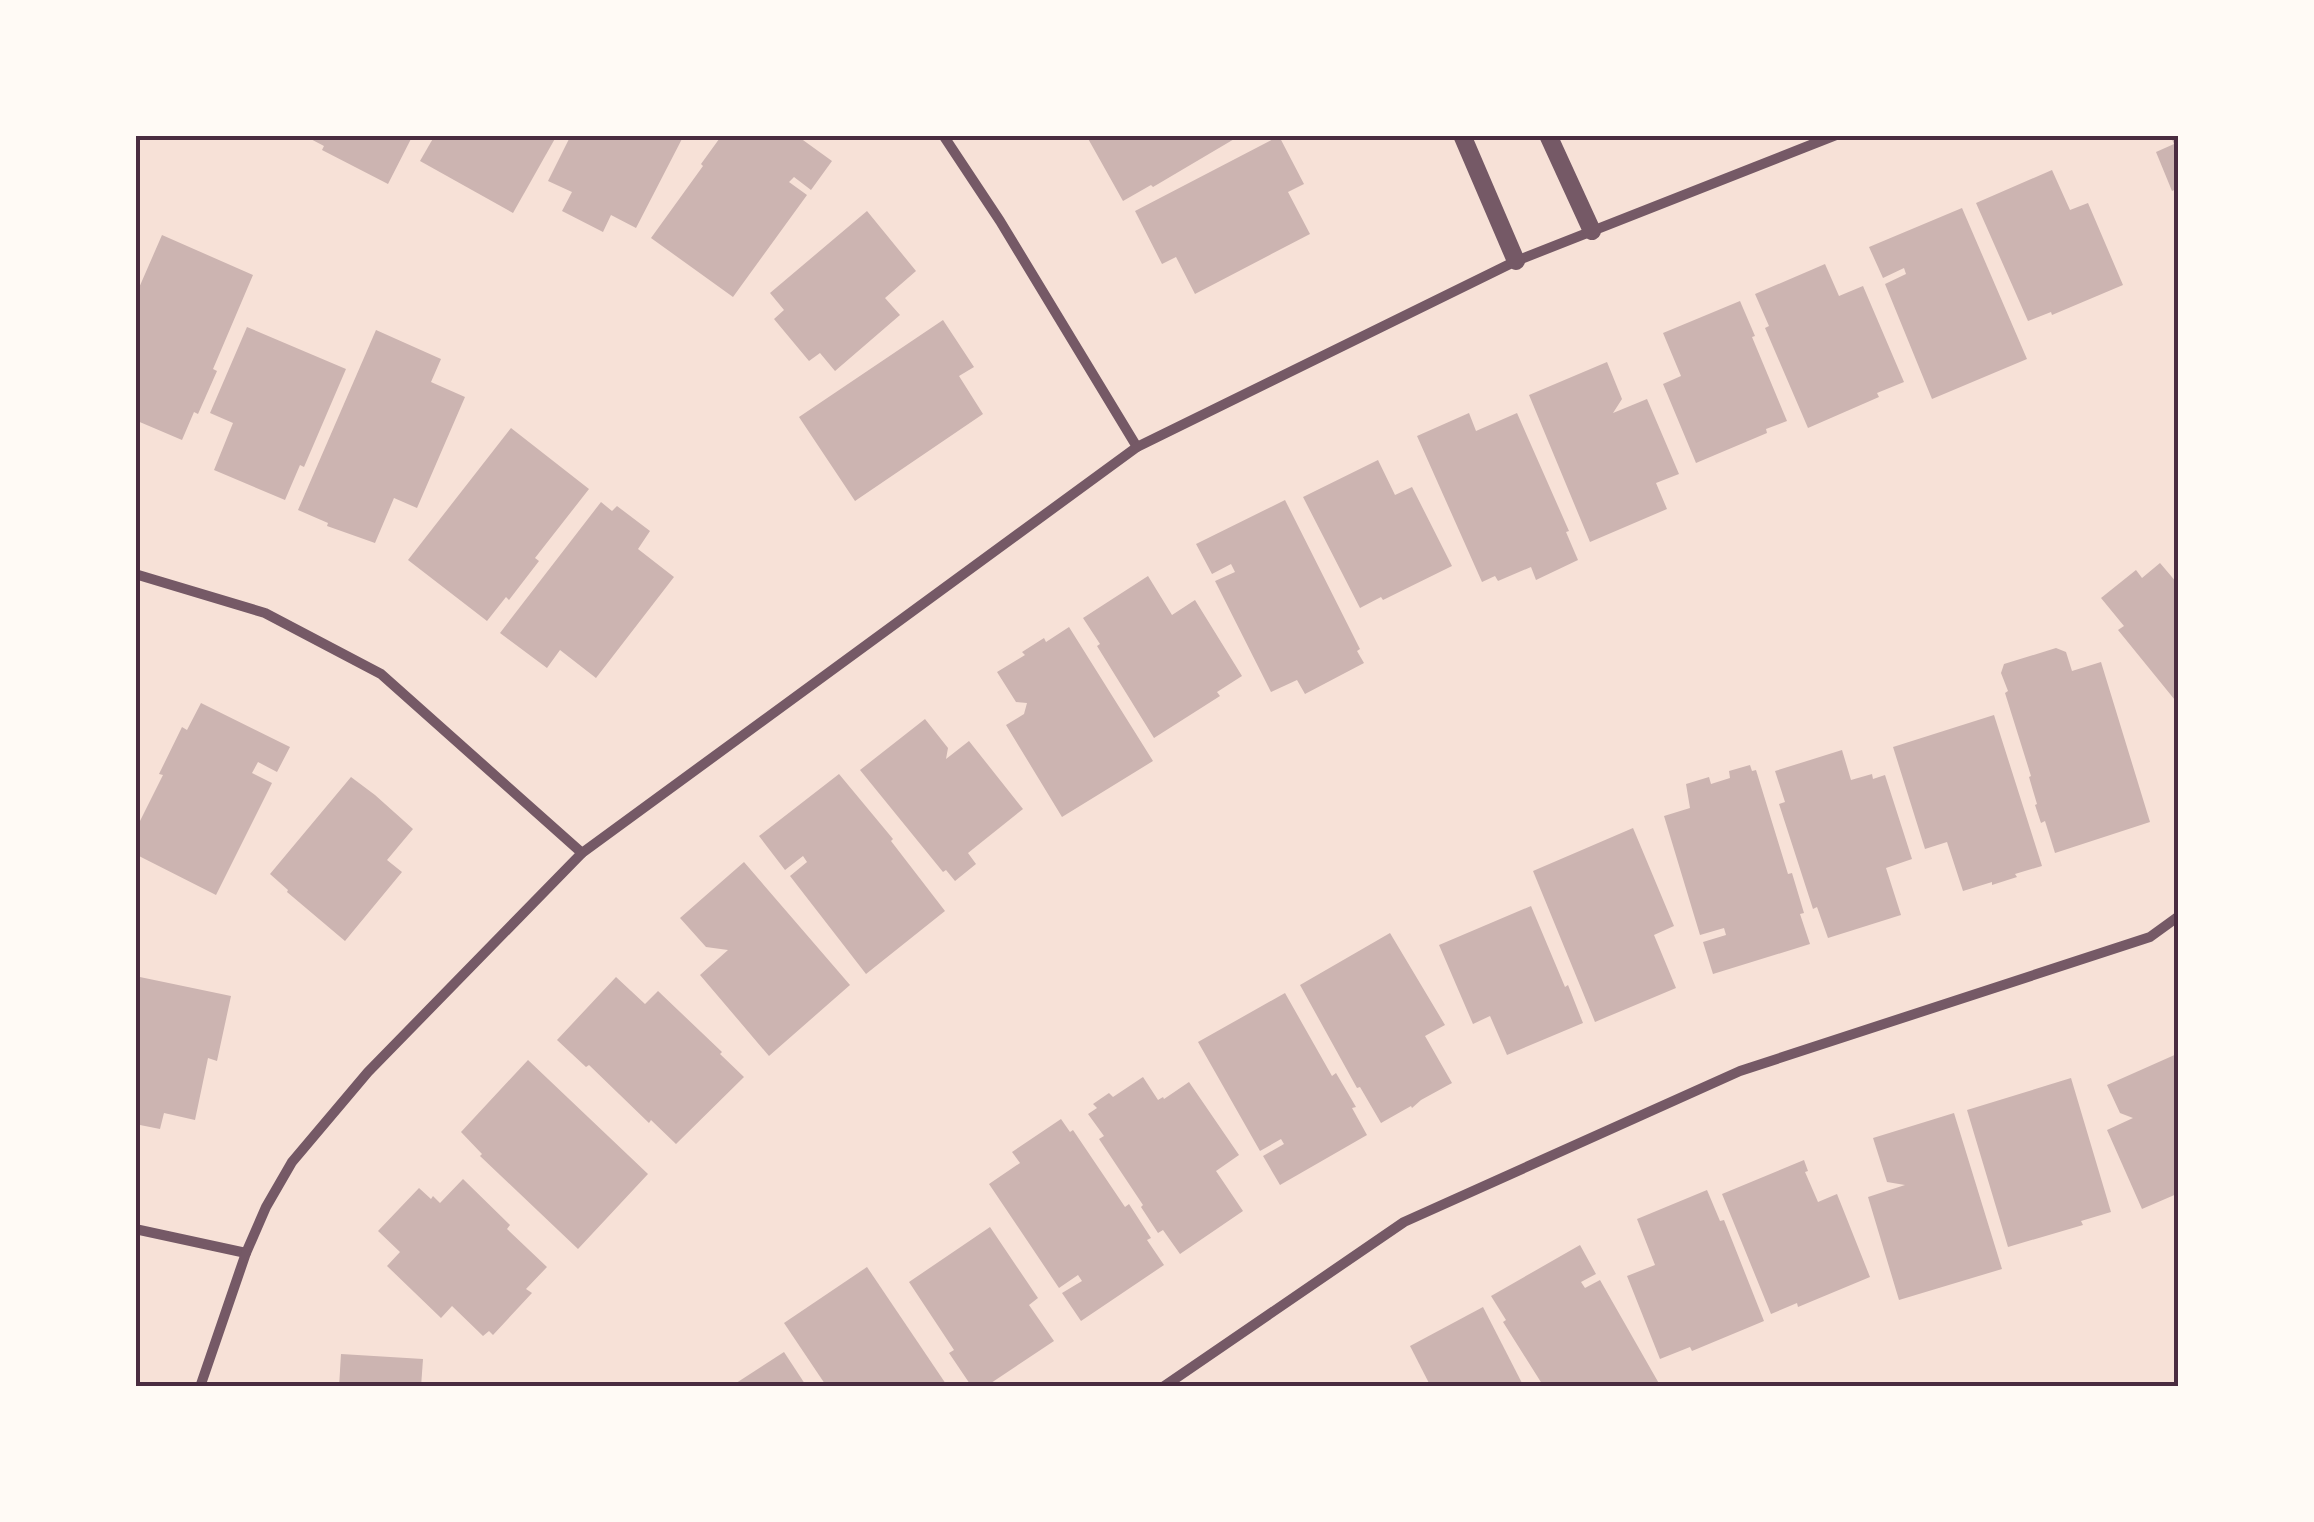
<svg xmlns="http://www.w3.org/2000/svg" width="2314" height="1522" font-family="Cabin,sans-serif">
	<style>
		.building { fill: #ccb4b1 }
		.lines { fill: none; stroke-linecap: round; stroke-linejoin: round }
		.minor { stroke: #755966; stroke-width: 10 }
		.tertiary { stroke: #755966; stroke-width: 18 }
		.neatline { fill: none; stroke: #4a2c40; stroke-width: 4 }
	</style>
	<rect width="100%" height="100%" fill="#f7e1d7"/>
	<!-- building -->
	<g class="building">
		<path d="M303,135H413L388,184L322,150L324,146Z"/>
		<path d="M435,135H557L513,213L420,161Z"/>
		<path d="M571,135H684L636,228L611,215L603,232L562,211L572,192L548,181Z"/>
		<path d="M722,135H796L832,161L811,190L794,177L789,182L807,195L733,297L651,238L703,166L701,164Z"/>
		<path d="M1086,135H1241L1153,187L1151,185L1123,201Z"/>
		<path d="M2170,135H2179V188L2172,191L2156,152L2174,144Z"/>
		<path d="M1279,136L1304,184L1288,192L1310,234L1195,294L1176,257L1162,264L1135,211Z"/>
		<path d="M2052,170L2070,210L2088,203L2123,285L2052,315L2051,312L2028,321L1976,203Z"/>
		<path d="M1962,208L2027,359L1932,399L1885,284L1906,274L1904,268L1883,278L1869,247Z"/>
		<path d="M867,211L916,271L885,298L900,315L835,371L820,353L809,361L774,319L784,310L770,293Z"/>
		<path d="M162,235L253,275L213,369L217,371L198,414L194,412L182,440L135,420V297Z"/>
		<path d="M1825,264L1839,296L1863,286L1904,382L1877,393L1879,397L1808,428L1765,328L1769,326L1755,294Z"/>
		<path d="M1740,301L1755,336L1752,337L1787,421L1766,429L1767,433L1696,463L1663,384L1681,376L1663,333Z"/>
		<path d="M943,320L974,367L959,376L983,414L855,501L799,417Z"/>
		<path d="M247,327L346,369L304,467L300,465L285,500L214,470L233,423L210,413Z"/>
		<path d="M376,330L441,359L431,382L465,397L417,508L394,498L375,543L327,526L328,523L298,510Z"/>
		<path d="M1607,362L1622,399L1613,413L1647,399L1679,474L1656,483L1667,509L1590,542L1529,395Z"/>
		<path d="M1469,413L1476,431L1517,413L1569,531L1566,532L1578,560L1536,580L1531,567L1498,581L1495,576L1482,582L1417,436Z"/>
		<path d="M511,428L589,489L535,558L539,561L509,600L506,597L487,621L408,560Z"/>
		<path d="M1378,460L1395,495L1412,487L1452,566L1383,600L1381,597L1360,608L1303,497Z"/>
		<path d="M1285,500L1360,649L1357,651L1364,663L1305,694L1297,680L1271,692L1215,581L1235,572L1231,564L1212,574L1196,544Z"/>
		<path d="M601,502L612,511L617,506L650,531L638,549L674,577L596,678L560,650L547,668L500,633Z"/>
		<path d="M2160,563L2177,583L2179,580V705L2118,630L2124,626L2101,598L2136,570L2142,578Z"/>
		<path d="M1148,576L1172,615L1195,600L1242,676L1217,692L1220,696L1154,738L1097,646L1100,644L1083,618Z"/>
		<path d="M1069,627L1153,761L1062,817L1006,725L1024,714L1027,703L1016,702L997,672L1025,655L1022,652L1044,638L1046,642Z"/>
		<path d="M2056,648L2066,652L2072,671L2101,662L2150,822L2055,853L2045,821L2041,823L2035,805L2037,804L2029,777L2031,776L2005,693L2008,691L2001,673L2004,664Z"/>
		<path d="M201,703L290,747L277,772L258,762L252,773L272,783L216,895L135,854V831L163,775L159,774L182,727L187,730Z"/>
		<path d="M1994,715L2042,866L2015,874L2017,877L1992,885V882L1963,891L1947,842L1925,849L1893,747Z"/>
		<path d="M925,719L948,748L946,759L969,741L1023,809L968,853L976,864L955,881L946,870L943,872L860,770Z"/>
		<path d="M1842,750L1851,780L1872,774L1873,779L1885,775L1912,859L1886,868L1901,915L1828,938L1817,907L1813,909L1779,804L1785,802L1775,771Z"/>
		<path d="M1750,765L1752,771L1756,770L1788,874L1792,873L1804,913L1800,914L1810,944L1713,974L1703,942L1726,935L1724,928L1700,935L1664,816L1690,808L1686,784L1709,777L1711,784L1730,778L1729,771Z"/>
		<path d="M839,774L893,839L891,841L945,911L866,974L790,876L807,862L803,856L785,870L759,836Z"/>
		<path d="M351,777L375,795L413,829L387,860L402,872L345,941L287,892L288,890L270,874Z"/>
		<path d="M1633,828L1674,926L1654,935L1676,988L1595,1022L1533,871Z"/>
		<path d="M744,862L850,985L769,1056L700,975L728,950L706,947L680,918Z"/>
		<path d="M1531,906L1565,987L1568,985L1583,1023L1507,1055L1490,1016L1473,1024L1439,945Z"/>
		<path d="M1390,933L1445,1025L1425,1036L1452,1083L1421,1100L1412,1108L1411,1106L1381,1123L1360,1087L1357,1088L1300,985Z"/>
		<path d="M135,976L231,996L217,1061L208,1058L195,1120L164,1113L160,1129L135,1124Z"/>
		<path d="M616,977L645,1004L658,991L722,1052L720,1054L744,1077L676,1144L651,1120L649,1123L589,1065L586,1067L557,1040Z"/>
		<path d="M1285,993L1332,1076L1336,1073L1356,1107L1352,1108L1367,1135L1280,1185L1263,1156L1284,1144L1281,1139L1260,1151L1198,1042Z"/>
		<path d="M2179,1053V1193L2142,1209L2107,1130L2133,1118L2120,1113L2107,1085Z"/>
		<path d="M528,1060L648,1174L578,1249L480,1156L482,1154L461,1132Z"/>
		<path d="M1143,1077L1158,1100L1163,1097L1164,1099L1189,1082L1239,1155L1216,1171L1243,1211L1180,1254L1163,1230L1158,1233L1141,1207L1143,1205L1099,1139L1104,1136L1088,1114L1097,1108L1093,1104L1109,1093L1113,1097Z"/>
		<path d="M2071,1078L2111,1212L2081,1221L2083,1225L2008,1247L1967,1110Z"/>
		<path d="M1954,1113L2002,1269L1899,1300L1868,1197L1905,1185L1887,1182L1873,1138Z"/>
		<path d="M1061,1119L1070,1132L1073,1130L1125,1207L1129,1204L1151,1238L1147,1240L1164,1265L1081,1321L1062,1293L1082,1281L1078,1275L1059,1288L989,1184L1020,1163L1012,1152Z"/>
		<path d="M1804,1160L1808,1171L1805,1172L1818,1202L1837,1194L1870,1277L1798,1307L1797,1303L1771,1314L1722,1194Z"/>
		<path d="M463,1179L510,1225L507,1229L547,1267L526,1289L532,1293L493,1335L489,1331L483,1336L452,1306L441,1318L387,1266L400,1252L378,1231L419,1188L431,1199L433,1196L440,1203Z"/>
		<path d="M1707,1190L1720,1221L1724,1220L1764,1321L1692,1351L1690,1347L1660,1359L1627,1276L1655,1265L1637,1219Z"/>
		<path d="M990,1227L1038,1298L1029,1305L1054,1341L985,1387H972L949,1353L954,1350L909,1282Z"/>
		<path d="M1580,1245L1596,1274L1581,1282L1585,1288L1600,1280L1661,1387H1544L1503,1322L1506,1320L1491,1296Z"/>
		<path d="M867,1267L948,1387H827L784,1323Z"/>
		<path d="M1483,1307L1524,1387H1431L1410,1346Z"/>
		<path d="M784,1352L807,1387H730Z"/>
		<path d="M341,1354L423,1359L421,1387H339Z"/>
	</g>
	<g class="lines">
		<!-- minor -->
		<g class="minor">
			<path d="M943,135L1000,221L1137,447"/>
			<path d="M135,574L265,613L381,674L582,853"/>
			<path d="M135,1229L246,1253"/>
			<path d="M200,1387L246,1253L266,1207L292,1162L368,1072L582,853L1137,447L1516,261L1836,135"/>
			<path d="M1163,1387L1404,1222L1740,1071L2150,937L2179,916"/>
		</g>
		<!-- tertiary -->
		<g class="tertiary">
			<path d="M1462,135L1516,261"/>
			<path d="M1548,135L1592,231"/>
		</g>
	</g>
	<!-- border -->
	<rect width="2314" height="1522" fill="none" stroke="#fffaf5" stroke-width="275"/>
	<rect x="138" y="138" width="2038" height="1246" class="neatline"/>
</svg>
